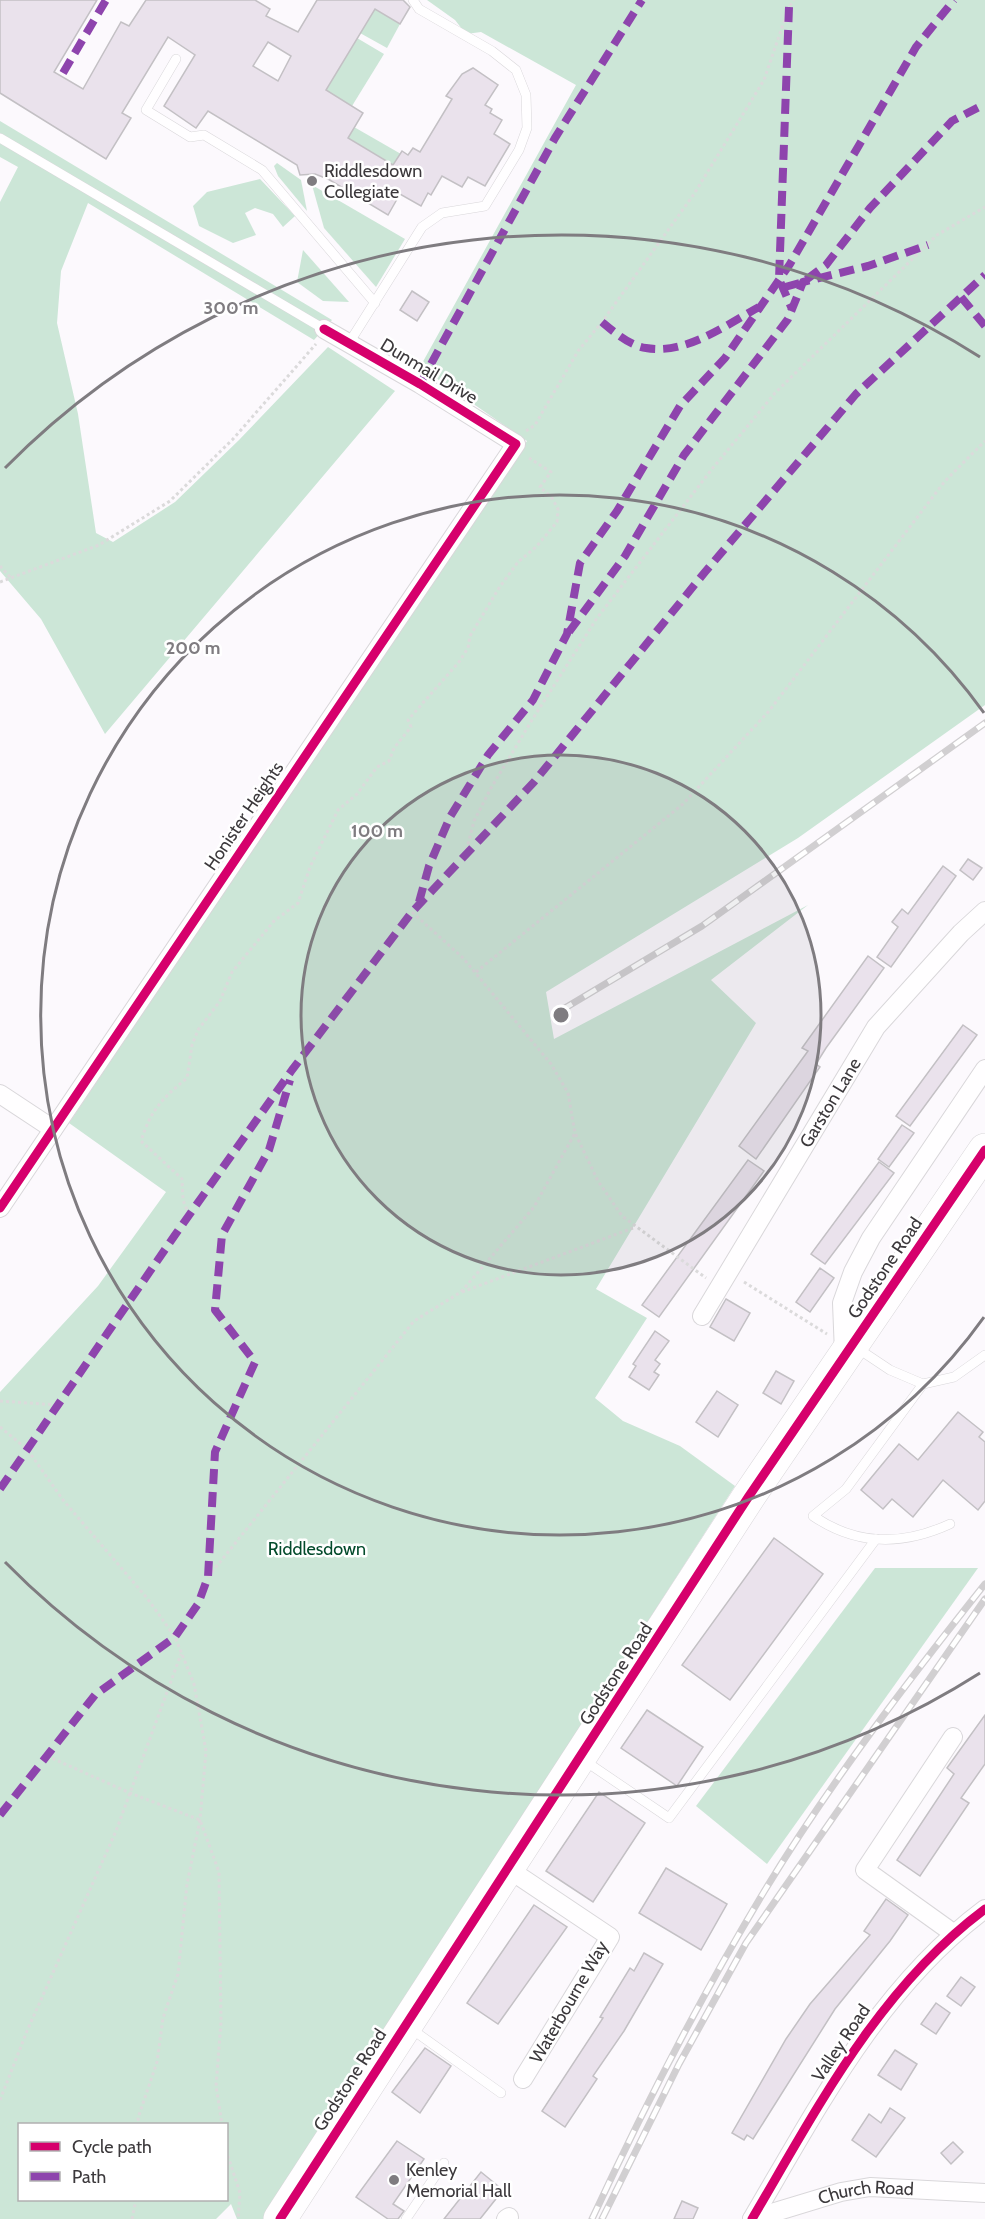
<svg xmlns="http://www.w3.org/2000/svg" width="985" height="2219" font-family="Cabin,sans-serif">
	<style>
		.green { fill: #cce6d7; fill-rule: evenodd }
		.building { fill: #eae2ec; stroke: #c3c0c4; stroke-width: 1.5; fill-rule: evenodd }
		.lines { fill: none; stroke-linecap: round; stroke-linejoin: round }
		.lane-casing { stroke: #d9d7da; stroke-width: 10 }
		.street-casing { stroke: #d9d7da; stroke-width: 20 }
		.highway-casing { stroke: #d9d7da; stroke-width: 34 }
		.path { stroke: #dbdadb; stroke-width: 3; stroke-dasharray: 3 3; stroke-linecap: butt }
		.lane { stroke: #fffeff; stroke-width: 9 }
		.street { stroke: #fffeff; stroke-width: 18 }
		.highway { stroke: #fffeff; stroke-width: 33 }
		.rail-casing { stroke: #d1cfd1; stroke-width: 7 }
		.rail { stroke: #fff; stroke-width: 4.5; stroke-dasharray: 14; stroke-linecap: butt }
		.quiet { stroke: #8e44ad; stroke-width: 8; stroke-dasharray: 15 8; stroke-linecap: butt }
		.cycleway-casing { stroke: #fff; stroke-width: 13 }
		.cycleway { stroke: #d6006c; stroke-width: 9 }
		.ring { fill: none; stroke: #7f7c80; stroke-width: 3 }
		.poi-dot { fill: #7f7c80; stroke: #fff; stroke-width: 2 }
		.labels { text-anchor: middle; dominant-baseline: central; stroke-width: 5; stroke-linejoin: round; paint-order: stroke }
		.poi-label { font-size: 18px; fill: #3c393c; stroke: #fff; text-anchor: start }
		.street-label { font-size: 18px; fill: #3c393c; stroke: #fff }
		.park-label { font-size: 18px; fill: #024a2b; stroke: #fff }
		.centre { fill: #7f7c80; stroke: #fff; stroke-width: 3 }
		.ring-label { font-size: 18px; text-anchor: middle; font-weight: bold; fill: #7f7c80; stroke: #fff; stroke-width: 5; stroke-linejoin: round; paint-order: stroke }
	</style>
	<rect width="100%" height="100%" fill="#fcf9fd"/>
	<!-- green -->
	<g class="green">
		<path d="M427,0H985V705L798,838L546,992L554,1039L808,905L711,980L756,1023L596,1289L647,1318L595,1398L623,1421L680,1446L735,1486L263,2219H237L231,2204L216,2219H0V1392L98,1286L166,1192L69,1123L527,441L420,367L576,85L481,32L466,34L455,20ZM20,2124H226V2200H20Z"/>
		<path d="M375,9L400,24L387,48L360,33Z"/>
		<path d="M357,38L384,54L352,106L326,90Z"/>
		<path d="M0,121L332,320L314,340L88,203L61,271L57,323L78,414L96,533L113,542L175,502L239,440L328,347L395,391L105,734L41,619L0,571V202L18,167L0,157Z"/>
		<path d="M354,127L401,154L393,165L348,138Z"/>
		<path d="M277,163L301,180L307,211L278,176L274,166Z"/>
		<path d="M260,179L295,216L283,227L273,214L255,208L245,213L256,235L233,243L199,226L193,206L207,192Z"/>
		<path d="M312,185L405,239L376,287L324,228Z"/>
		<path d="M303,250L349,302L323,301L297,282Z"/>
		<path d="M875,1568H978L767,1864L696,1806Z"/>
	</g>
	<!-- building -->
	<g class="building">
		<path d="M0,0H97L54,72L83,89L121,22L129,26L146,0H255L270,9L266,16L298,32L317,0H403L410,7L400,24L375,9L326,90L363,113L348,138L393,165L402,151L408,155L413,148L420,152L452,99L446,96L462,74L473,68L498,85L485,105L492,109L490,113L502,120L494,134L510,144L485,186L468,177L462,187L442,176L431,195L428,193L421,206L400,194L388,215L328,179L315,174L300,175L297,165L208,111L196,128L164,106L195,55L168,37L122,113L131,118L106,159L0,93ZM268,42L291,56L278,81L253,66Z"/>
		<path d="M412,291L429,302L417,321L400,310Z"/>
		<path d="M968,859L982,868L973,880L960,870Z"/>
		<path d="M943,866L956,876L891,967L877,957L898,927L892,922L902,909L908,914Z"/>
		<path d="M868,956L884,968L826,1048L816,1064L820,1067L756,1159L739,1146L808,1051L802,1048Z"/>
		<path d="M963,1025L977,1035L910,1126L896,1116Z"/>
		<path d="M902,1125L914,1133L889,1167L878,1159Z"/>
		<path d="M748,1160L764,1171L659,1317L642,1305Z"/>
		<path d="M879,1162L894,1173L825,1264L811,1254Z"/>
		<path d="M820,1268L834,1278L810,1312L796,1302Z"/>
		<path d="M726,1299L750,1313L734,1341L710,1327Z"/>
		<path d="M655,1331L669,1341L655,1360L660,1364L654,1372L659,1375L649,1390L629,1377L636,1366L633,1364Z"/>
		<path d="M776,1371L794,1381L781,1404L763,1393Z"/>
		<path d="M717,1391L738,1405L718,1437L696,1422Z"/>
		<path d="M958,1412L983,1432L979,1437L985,1442V1501L978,1510L943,1480L913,1517L892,1499L883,1509L861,1490L899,1444L918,1460Z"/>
		<path d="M774,1538L823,1574L730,1700L682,1665Z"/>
		<path d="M647,1710L703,1747L677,1786L621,1748Z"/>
		<path d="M985,1715V1764L961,1798L969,1803L920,1876L897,1860L954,1774L947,1768Z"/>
		<path d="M599,1792L645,1823L593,1902L546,1871Z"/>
		<path d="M666,1868L727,1904L701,1950L639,1913Z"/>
		<path d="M886,1899L908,1915L890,1941L835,2009L753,2139L747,2135L744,2140L732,2133L786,2039L810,2004L870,1935L864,1931Z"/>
		<path d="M534,1905L567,1927L498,2024L467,2003Z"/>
		<path d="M644,1953L663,1964L624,2031L593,2076L597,2079L565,2127L542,2111L603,2018L600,2017L630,1968L634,1971Z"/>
		<path d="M961,1977L975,1987L961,2006L947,1996Z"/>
		<path d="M936,2003L950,2013L936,2034L921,2024Z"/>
		<path d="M425,2048L451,2066L420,2113L392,2092Z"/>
		<path d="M895,2050L917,2064L901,2090L878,2075Z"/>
		<path d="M890,2108L905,2118L876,2157L852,2140L869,2114L881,2123Z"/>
		<path d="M397,2141L424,2159L393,2204L404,2211L398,2219H388L356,2197Z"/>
		<path d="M953,2142L963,2152L951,2164L941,2153Z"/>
		<path d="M481,2172L503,2190L480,2219H444Z"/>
		<path d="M682,2201L698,2208L693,2219H674Z"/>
	</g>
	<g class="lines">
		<!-- lane casing -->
		<g class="lane-casing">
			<g id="lane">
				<path d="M176,59L146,110L190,137L204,135L262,170L375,303"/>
				<path d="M0,138L324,329"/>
				<path d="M349,343L422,227L442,213L485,206L519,150L527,128L526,95L516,70L492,51L419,9L413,0"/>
				<path d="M857,1348L890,1370L923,1384"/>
				<path d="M950,1524C902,1546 857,1546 813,1516L846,1489L923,1384L954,1377L985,1355"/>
				<path d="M585,1761L669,1818L876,1539"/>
				<path d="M410,2028L501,2093"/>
				<path d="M406,2219L444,2163"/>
			</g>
		</g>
		<!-- street casing -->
		<g class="street-casing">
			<g id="street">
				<path d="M0,1094L53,1129"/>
				<path d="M0,1208L516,444L420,384L324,329"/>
				<path id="s1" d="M702,1316L876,1027L961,933L985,911"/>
				<path d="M844,1353L842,1303L853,1272L871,1238L985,1069"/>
				<path d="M953,1737L865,1870L953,1933"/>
				<path d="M507,1868L610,1937L523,2079"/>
				<path d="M506,2219L509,2217"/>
				<path d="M752,2219C818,2107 879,1988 985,1909"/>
				<path id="s2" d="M752,2219L841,2192L870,2187L985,2193"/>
			</g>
		</g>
		<!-- highway casing -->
		<g class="highway-casing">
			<path id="highway" d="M280,2219L749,1496L985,1150"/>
		</g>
		<!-- path -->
		<g class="path">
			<path d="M526,431L535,425L578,351L602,322L694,194L764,80L789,7L794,0"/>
			<path d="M0,566L11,578"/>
			<path d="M0,582L99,545L170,501L233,439L316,344"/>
			<path d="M465,856L474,821L491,788L532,720L597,618L712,469L775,393L937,235L985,207"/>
			<path d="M412,912L463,958L551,1064L568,1093L575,1133L598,1181L622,1216L706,1278"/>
			<path d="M476,972L683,804L769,711L945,481L985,441"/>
			<path d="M189,1215L183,1200L182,1179L141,1141C151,1109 163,1098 187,1078L192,1045L198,1030L220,1001L232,972L274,921L298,903L310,867L338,810L357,794L377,767L389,761L394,748L411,727L408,720L459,662L468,648L470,636L499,588L518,562L536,547L557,522L558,509L552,498L540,487L551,472L529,458"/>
			<path d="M744,1282L827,1334"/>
			<path d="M462,1292L633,1228"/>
			<path d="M0,1401L57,1405"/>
			<path d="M0,1427L27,1449L63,1500L147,1598L175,1637L194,1684L206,1751L200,1820L187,1884L178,1974L163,2018L157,2062L138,2118L139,2124"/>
			<path d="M208,1577L414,1321L461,1292L534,1207L575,1133"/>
			<path d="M47,1756L130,1793L200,1820L219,1872L221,2022L216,2086L222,2124"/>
			<path d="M0,2100L27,2031L116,1831L181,1654"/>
			<path d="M226,2150L240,2193L238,2219"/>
			<path d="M132,2219L136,2200"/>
		</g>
		<!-- lane -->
		<use href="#lane" class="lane"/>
		<!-- street -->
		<use href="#street" class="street"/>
		<!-- highway -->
		<use href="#highway" class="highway"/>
		<!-- rail casing -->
		<g class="rail-casing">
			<g id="rail">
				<path d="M560,1011L702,926L985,723"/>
				<path d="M592,2219C644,2107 701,1996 765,1890C830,1783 907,1682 985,1584"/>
				<path d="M602,2219L679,2064L746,1943L985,1599"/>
			</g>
		</g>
		<!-- rail -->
		<use href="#rail" class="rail"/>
		<!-- quiet -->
		<g class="quiet">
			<path d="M789,7L779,279L792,309"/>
			<path d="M63,73L106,0"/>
			<path d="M785,287L803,282L826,265L870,208L952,121L985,104"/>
			<path d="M961,297L985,326"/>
			<path d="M602,322C614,332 630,346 646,348C686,355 726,325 759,307"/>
			<path d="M420,384L555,138L642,0"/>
			<path d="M569,632L625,556L684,455L788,319L803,282L868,266L928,245"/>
			<path d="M419,902L429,866L450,817L488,755L533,700L567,634L580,563L617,511L680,406L725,358L790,264L916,47L954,0"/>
			<path d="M0,1489L175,1235L292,1070L412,912L534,782L705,572L856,394L985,275"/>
			<path d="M0,1815L95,1695L175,1637L198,1604L208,1577L215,1452L255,1362L215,1310L222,1235L269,1150L290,1080"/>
		</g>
		<!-- cycleway casing -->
		<g class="cycleway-casing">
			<g id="cycleway">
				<path d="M0,1208L516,444L420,384L324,329"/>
				<path d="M280,2219L749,1496L985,1150"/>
				<path d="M752,2219C818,2107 879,1988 985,1909"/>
			</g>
		</g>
		<!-- cycleway -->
		<use href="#cycleway" class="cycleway"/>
	</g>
	<!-- distance rings -->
	<circle cx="561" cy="1015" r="260" fill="#7f7c80" fill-opacity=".12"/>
	<g class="ring">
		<circle cx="561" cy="1015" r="260"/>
		<path d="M984 1317A520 520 0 1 1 984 713"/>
		<path d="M980 1673A780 780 0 0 1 5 1562M5 468A780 780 0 0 1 980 357"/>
	</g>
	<!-- markers -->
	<g class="poi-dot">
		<circle cx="312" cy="181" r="6"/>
		<circle cx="394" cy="2180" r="6"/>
	</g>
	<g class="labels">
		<!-- poi labels -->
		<g class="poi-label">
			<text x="324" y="171">Riddlesdown<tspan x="324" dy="21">Collegiate</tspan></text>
			<text x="406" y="2170">Kenley<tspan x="406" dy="21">Memorial Hall</tspan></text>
		</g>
		<!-- street labels -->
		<g class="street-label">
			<text transform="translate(429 371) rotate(31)">Dunmail Drive</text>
			<text transform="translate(244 816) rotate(-56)">Honister Heights</text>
			<text stroke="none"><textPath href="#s1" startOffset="249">Garston Lane</textPath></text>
			<text transform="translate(885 1268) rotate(-56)">Godstone Road</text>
			<text transform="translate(616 1674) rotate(-57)">Godstone Road</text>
			<text transform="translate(569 2002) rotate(-60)">Waterbourne Way</text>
			<text transform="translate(841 2043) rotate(-56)">Valley Road</text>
			<text transform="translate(350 2080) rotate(-57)">Godstone Road</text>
			<text stroke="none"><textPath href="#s2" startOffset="118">Church Road</textPath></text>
		</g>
		<!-- park labels -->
		<g class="park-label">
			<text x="317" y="1549">Riddlesdown</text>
		</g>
	</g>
	<circle cx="561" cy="1015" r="9" class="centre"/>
	<g class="ring-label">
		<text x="231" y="314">300 m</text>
		<text x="193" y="654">200 m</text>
		<text x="377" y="837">100 m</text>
	</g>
	<!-- legend -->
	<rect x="18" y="2123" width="210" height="78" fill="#ffffff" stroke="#b1b0b1" stroke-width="1.5"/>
	<rect x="30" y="2142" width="30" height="9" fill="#d6006c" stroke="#b1b0b1" stroke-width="1.5"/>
	<text x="72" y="2153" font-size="18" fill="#3c393c">Cycle path</text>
	<rect x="30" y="2172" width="30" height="9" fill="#8e44ad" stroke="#b1b0b1" stroke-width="1.5"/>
	<text x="72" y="2183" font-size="18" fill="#3c393c">Path</text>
</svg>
